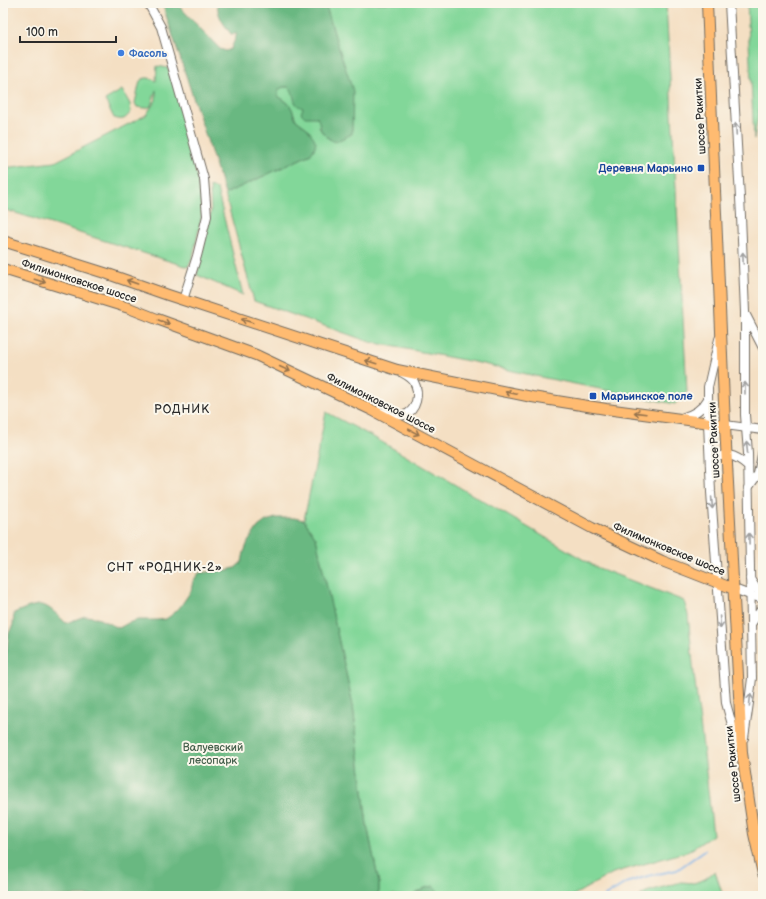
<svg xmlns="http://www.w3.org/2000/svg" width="766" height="899" font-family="'Balsamiq Sans',sans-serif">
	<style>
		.green { fill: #82d799; stroke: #568162 }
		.forest { fill: #69b881; stroke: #4a7256 }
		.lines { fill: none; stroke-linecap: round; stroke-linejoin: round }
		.stream { stroke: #77aee6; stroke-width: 2 }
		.minor-casing { stroke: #716a60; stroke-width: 10 }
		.major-casing { stroke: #716a60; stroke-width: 12 }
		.minor { stroke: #fff; stroke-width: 8 }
		.major { stroke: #ffbb71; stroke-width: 10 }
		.oneway { stroke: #a0a0a0 }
		.oneway2 { stroke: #95734e }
		.shop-dot { fill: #3f7fe0; stroke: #fbf7ec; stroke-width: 1.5 }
		.transit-dot { fill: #1a4fb4; stroke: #fbf7ec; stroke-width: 1.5 }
		.labels { text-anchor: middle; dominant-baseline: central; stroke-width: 4; stroke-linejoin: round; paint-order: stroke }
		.shop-label { font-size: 11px; font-weight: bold; fill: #366cbe; stroke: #fbf7ec; text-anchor: start }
		.street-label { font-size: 11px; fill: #2b2b2b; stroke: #fbf7ec }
		.transit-label { font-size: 11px; font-weight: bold; fill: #164399; stroke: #fbf7ec; text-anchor: end }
		.park-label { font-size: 11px; fill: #455f4c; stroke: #fbf7ec }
		.neighbourhood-label { font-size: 12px; letter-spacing: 1px; fill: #2b2b2b; stroke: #fbf7ec }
	</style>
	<rect width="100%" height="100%" fill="#fbf7ec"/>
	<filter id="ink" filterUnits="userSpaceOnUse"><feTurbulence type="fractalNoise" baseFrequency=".025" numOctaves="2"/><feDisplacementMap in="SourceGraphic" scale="8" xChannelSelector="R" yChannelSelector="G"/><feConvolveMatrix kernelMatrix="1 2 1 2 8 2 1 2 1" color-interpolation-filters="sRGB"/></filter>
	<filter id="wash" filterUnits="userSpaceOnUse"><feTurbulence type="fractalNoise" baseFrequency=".012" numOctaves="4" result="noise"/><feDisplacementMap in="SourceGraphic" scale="16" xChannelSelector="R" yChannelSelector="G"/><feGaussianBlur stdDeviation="0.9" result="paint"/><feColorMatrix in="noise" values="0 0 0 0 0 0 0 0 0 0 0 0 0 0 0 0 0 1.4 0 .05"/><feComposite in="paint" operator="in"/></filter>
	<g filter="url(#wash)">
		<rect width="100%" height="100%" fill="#f4dfc3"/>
		<!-- green -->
		<g class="green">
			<path d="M325,3H666L687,392L675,404L535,376L479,363L370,342L254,301L225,194L311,154L307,128L296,120L292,109L288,103L278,96V90L283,87H289L293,91L295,102L317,117L320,122L319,127L322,132L330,140L334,33Z"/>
			<path d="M747,3H763V88L754,139Z"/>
			<path d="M157,66L168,68L176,91L200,190L202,215L193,256L188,267L3,209V168L55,162L146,115L156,100V90L151,106C146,109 143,108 137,107L135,103L140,81C145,76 151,78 156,81Z"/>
			<path d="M122,90L130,104L131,112C125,119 124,121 114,118L105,100Z"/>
			<path d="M210,187L217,189L243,295L197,275L211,212Z"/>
			<path d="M326,412L375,438L596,567L684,601L688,615L694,674L705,763L713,835L689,851L613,873L572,896H441L440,893L425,888L412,896H396L394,894L392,896H376L379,892V883L367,825L353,705L316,538L304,520Z"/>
			<path d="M715,871L723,896H640L646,892L681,882L694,883L705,879Z"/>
		</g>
		<!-- forest -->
		<g class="forest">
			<path d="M162,3H181L179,6L220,49L226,51L231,49L237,34H231C223,23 218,17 217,3H325L334,33L353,91L352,134L335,142C329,139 320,133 320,126C319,122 319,121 317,117H305L301,113L303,108C290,104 297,95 289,87H283L278,90V96L288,103L292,109L296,120L307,128L314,138L316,143L314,149L311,154L225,194Z"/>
			<path d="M276,518H294L304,520L316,538L353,705L367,825L379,883V892L376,896H3V660L6,657L9,633L13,625L14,613C21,610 35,604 42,605C51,607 59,617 66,623L85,616L95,617L119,628L128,623L137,620H157L166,619L173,614L180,607L191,591L193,581L199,573L227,570L235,568L242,562L244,552L248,542L258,527L266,521Z"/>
			<path d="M434,886L441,896H412L425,888Z"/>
		</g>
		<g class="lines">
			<!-- stream -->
			<path class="stream" d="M605,896L626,883L648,876L677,870L705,850"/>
		</g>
	</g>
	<g filter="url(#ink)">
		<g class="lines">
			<!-- minor casing -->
			<g class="minor-casing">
				<g id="minor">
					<path d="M148,3L161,27L204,179L207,216L197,256L183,300"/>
					<path d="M729,3L741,216L745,312V415L748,453L751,624L752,678L749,703L744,738"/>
					<path d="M746,315L763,348"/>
					<path d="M719,339L708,387V423L711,492L726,703L734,732L740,747"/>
					<path d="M379,411C387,413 396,417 404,415C417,411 420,393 414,382C411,377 406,375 401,372"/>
					<path d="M681,418C693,415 702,410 708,399"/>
					<path d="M725,425L763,430"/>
					<path d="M710,464C722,449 736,455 748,466"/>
					<path d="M748,488L758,474L763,450"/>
					<path d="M750,579L756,588L763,596"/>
					<path d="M734,589L750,595L763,599"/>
					<path d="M751,624L763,607"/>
				</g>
			</g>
			<!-- major casing -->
			<g class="major-casing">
				<g id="major">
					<path d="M707,3L725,425L742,753L754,834L763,874"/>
					<path d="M3,241L108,274L168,295L397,370L532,397L606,409L725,425"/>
					<path d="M3,269L129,308L157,319L256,355L372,410L592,528L662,561L734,589"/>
				</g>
			</g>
			<!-- minor -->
			<use href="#minor" class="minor"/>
			<!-- major -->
			<use href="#major" class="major"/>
		</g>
		<!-- one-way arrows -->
		<defs><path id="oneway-shaft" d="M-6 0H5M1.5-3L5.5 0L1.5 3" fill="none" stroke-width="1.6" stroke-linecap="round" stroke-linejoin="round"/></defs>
		<g class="oneway">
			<use href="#oneway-shaft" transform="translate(736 129) rotate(-93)"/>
			<use href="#oneway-shaft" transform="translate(743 258) rotate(-92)"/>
			<use href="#oneway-shaft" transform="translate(745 388) rotate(-90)"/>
			<use href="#oneway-shaft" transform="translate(747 447) rotate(-95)"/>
			<use href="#oneway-shaft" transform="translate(712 503) rotate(86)"/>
			<use href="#oneway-shaft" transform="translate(749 539) rotate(-91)"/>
			<use href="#oneway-shaft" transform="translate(720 622) rotate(86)"/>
			<use href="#oneway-shaft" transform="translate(750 700) rotate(-84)"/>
		</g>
		<g class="oneway2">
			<use href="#oneway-shaft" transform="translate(40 281) rotate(17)"/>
			<use href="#oneway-shaft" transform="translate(132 282) rotate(-161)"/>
			<use href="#oneway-shaft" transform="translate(247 321) rotate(-162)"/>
			<use href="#oneway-shaft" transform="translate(164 322) rotate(20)"/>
			<use href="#oneway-shaft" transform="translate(371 362) rotate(-163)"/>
			<use href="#oneway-shaft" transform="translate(285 369) rotate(25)"/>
			<use href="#oneway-shaft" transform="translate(511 393) rotate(-168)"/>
			<use href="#oneway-shaft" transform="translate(640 413) rotate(-173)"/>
			<use href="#oneway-shaft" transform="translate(414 432) rotate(28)"/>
		</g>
	</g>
	<!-- markers -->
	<circle class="shop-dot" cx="121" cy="53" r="4"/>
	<g class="transit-dot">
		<rect x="697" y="164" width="8" height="8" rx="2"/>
		<rect x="589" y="392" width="8" height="8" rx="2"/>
	</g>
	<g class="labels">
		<!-- shop labels -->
		<g class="shop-label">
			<text x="129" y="53">Фасоль</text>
		</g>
		<!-- street labels -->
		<g class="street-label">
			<text transform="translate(700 116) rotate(-93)">шоссе Ракитки</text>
			<text transform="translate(79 281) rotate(18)">Филимонковское шоссе</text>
			<text transform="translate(381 403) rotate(27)">Филимонковское шоссе</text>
			<text transform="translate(714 440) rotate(-93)">шоссе Ракитки</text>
			<text transform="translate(669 549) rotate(23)">Филимонковское шоссе</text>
			<text transform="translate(733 764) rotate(-96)">шоссе Ракитки</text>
		</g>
		<!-- transit labels -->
		<g class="transit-label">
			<text x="693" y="168">Деревня Марьино</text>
			<text x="601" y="396" text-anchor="start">Марьинское поле</text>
		</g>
		<!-- park labels -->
		<g class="park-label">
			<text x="213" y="747">Валуевский<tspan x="213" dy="13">лесопарк</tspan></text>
		</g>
		<!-- neighbourhood labels -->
		<g class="neighbourhood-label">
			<text x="182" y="409">РОДНИК</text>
			<text x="165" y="567">СНТ «РОДНИК-2»</text>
		</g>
	</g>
	<!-- margin -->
	<rect width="766" height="899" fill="none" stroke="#fbf7ec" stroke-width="16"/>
	<!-- scale -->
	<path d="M20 36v6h96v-6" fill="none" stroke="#2b2b2b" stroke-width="2"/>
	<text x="26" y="36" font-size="12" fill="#2b2b2b" stroke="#fbf7ec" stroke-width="3" paint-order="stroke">100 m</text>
</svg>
